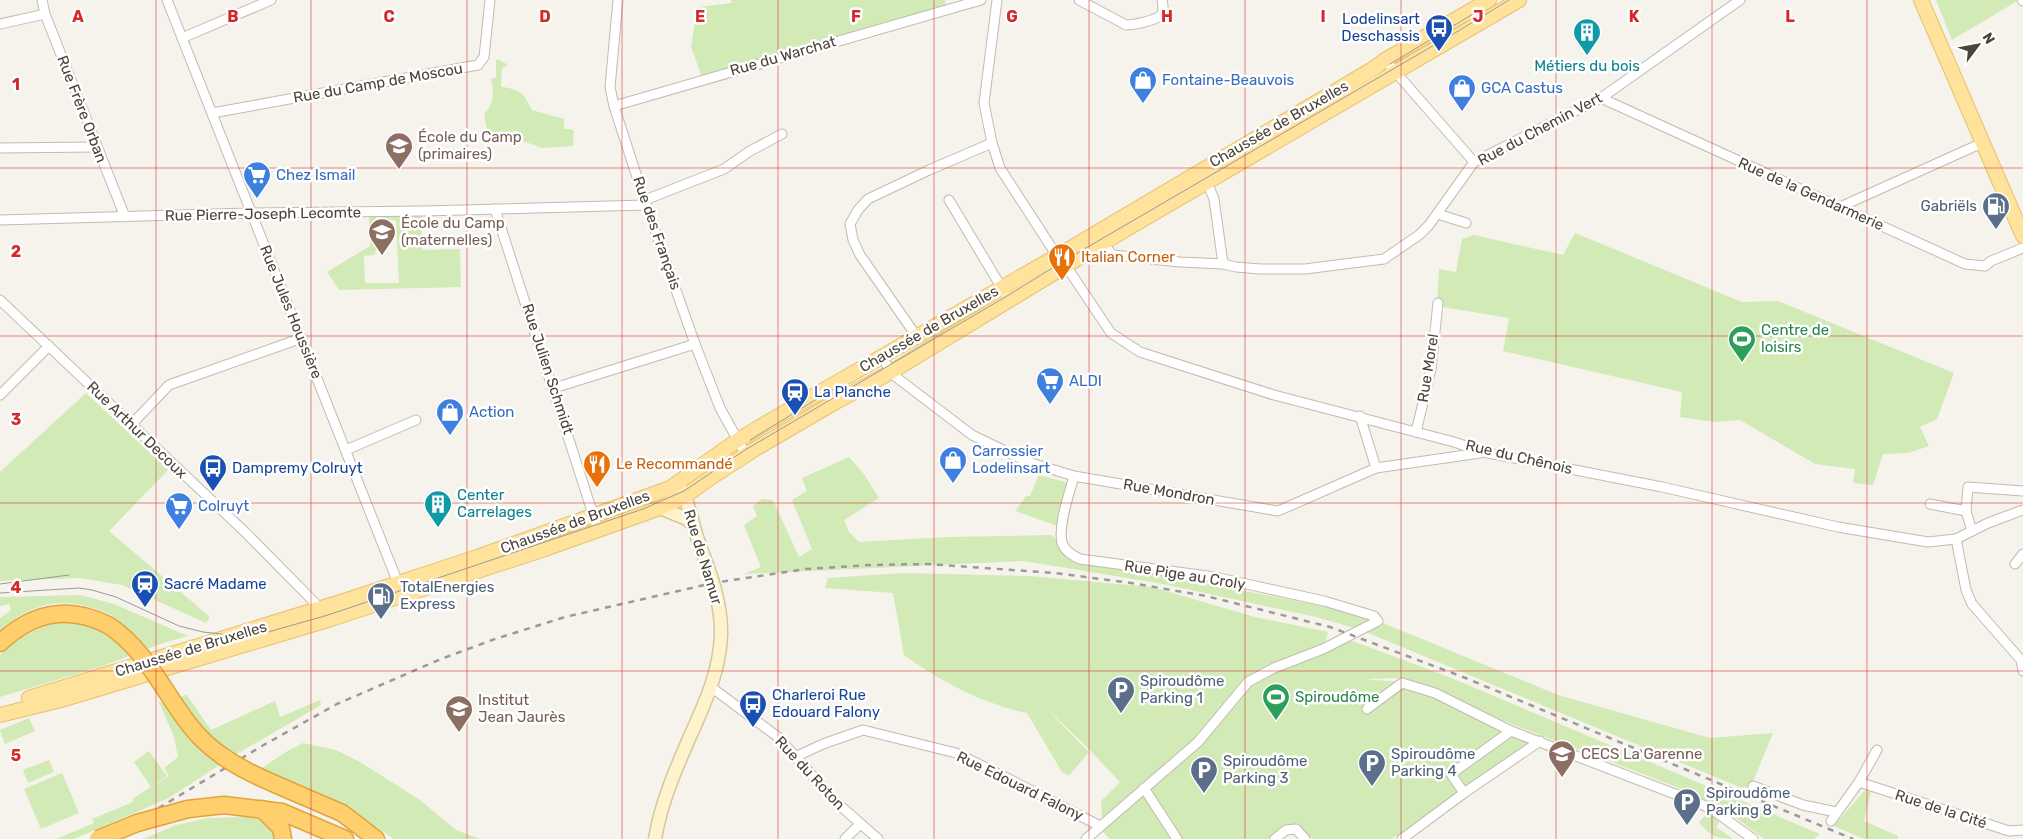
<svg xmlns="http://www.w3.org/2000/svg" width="2023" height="839" font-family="Rubik,sans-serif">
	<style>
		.green { fill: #d2eab5 }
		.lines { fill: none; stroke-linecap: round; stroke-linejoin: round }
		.street-casing { stroke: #c2bbae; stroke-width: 11 }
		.secondary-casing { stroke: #d6c79b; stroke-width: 15 }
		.primary-casing { stroke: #e6c16a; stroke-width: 16 }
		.highway-casing { stroke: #e0a43c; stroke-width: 19 }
		.street { stroke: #fff; stroke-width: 9 }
		.secondary { stroke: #fff3cd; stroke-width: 12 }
		.primary { stroke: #ffe39c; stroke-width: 14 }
		.highway { stroke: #ffcf6e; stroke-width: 16 }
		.tram { stroke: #9a9a9a; stroke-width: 1 }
		.rail { stroke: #9a9a9a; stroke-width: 2.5; stroke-dasharray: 6 6; stroke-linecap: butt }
		.highway-bridge-casing { stroke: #e0a43c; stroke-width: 19; stroke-linecap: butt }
		.highway-bridge { stroke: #ffcf6e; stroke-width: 16 }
		.grid { fill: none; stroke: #d62828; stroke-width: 1; stroke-opacity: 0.55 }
		.labels { text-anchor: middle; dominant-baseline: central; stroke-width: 5; stroke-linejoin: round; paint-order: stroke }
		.transit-label { font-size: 15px; fill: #164399; stroke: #fff; text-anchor: start }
		.street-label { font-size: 15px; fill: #4b4439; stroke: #fff }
		.culture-label { font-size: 15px; fill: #0d838f; stroke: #fff }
		.shop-label { font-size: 15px; fill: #366cbe; stroke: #fff; text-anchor: start }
		.education-label { font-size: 15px; fill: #785e54; stroke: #fff; text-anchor: start }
		.service-label { font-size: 15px; fill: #4e5e75; stroke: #fff; text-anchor: start }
		.food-label { font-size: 15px; fill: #c56008; stroke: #fff; text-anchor: start }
		.leisure-label { font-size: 15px; fill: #27864d; stroke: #fff; text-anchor: start }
		.grid-label { font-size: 16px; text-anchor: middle; font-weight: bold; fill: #d62828; stroke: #fff; stroke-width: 5; stroke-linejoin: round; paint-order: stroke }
	</style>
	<rect width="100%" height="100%" fill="#f6f3ec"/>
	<!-- green -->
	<g class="green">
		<path d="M731,0H945L946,10L703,80L691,47L697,7L732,3Z"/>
		<path d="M1936,0H2019L1952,40Z"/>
		<path d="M498,59L508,65L502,68L501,87C520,89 524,93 532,110L564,119V129H571L574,131L573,146L542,148L520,140L498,138L487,131L484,114C495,102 494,94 491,79L496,77V60Z"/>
		<path d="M382,216H422V250L460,249L461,287L339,290L327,272L370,246L369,217H376L377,248L374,255L364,256L365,283H399L396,220H382Z"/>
		<path d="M1575,233L1742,302L1778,301L1954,373L1937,419L1920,427L1929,446L1908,453L1883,454L1873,485L1853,483L1855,469L1815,464L1740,420L1716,422L1680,417L1682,392L1503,351L1509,318L1437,306L1439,269L1456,272L1462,239L1474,235L1563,255Z"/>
		<path d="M86,393L168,470L109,531L210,617L206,623L122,585L79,578L0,581V472Z"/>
		<path d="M849,457L864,474L879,498L844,520L849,532L859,542L949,537L1051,535L1081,559L1374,616L1378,621L1558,695L1710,738L1773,733L1749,791L1361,630L1316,617L1163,584L1024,561L744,574L761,567L744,525L757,516L753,506L762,499L773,500L799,557L812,549L792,500L807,491L802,478Z"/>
		<path d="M1039,475L1069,483L1057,526L1015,511L1026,496H1030Z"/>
		<path d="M902,573L1029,576L1152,587L1255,617L1328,632L1325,644L1339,636L1449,677L1820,834L1814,839H1764L1720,806L1669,784L1514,725L1403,678L1363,679L1402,682L1540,741L1392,839H1313L1293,824L1274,839H1110L1103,832L1101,801L1120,782L1087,747L1039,701L1089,752L1069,776L1062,772L1027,713C983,704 940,681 904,655L893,593L825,588L828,578Z"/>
		<path d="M81,595L114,604L188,636L163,643L103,666L0,697V655C19,636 57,615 85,623C91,625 97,629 103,631L113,616C71,596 36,599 0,630V618L11,610L9,604L0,606V597Z"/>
		<path d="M186,694L211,730L275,701L280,717L320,700L321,705L235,755C212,737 196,723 180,698Z"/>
		<path d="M165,701L221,764L169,798L74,839H56L94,823L92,819L133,802L132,799L169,776L164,768L178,757L174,737L159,702Z"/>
		<path d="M29,718L35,731L5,744L0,730Z"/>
		<path d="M303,743L336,750L360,762L420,800L456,830L480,839H394L351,810L260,769L289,750Z"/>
		<path d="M149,751L167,776L151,787L134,762Z"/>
		<path d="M49,760L54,772L28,783L23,770Z"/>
		<path d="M62,773L79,813L41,829L24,789Z"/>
		<path d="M1865,790L1871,792L1864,821L1898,836V839H1864L1834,826Z"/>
		<path d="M1708,813L1720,821L1716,827L1733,839C1715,839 1711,836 1699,822Z"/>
		<path d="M245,817C266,819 268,821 279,839H143L176,825L208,818Z"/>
	</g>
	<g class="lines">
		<!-- street casing -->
		<g class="street-casing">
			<g id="street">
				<path d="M42,0L45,14L125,217"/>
				<path d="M167,0L400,588"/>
				<path d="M618,0L610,87L614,106L646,205L695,344L720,408L746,455"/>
				<path d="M997,0L984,103L992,143L1000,168L1057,256L1066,266L1111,333L1140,352L1274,395L1454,442L1483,452L1662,487L1838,527L1928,542L1956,539L1988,523L2023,510"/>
				<path d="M1079,0L1126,25C1134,25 1153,21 1160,16C1165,12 1163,6 1162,0"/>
				<path d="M2022,0L2023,1"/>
				<path d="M0,24L45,14"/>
				<path d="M182,38L271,0"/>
				<path d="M1385,60L1474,162"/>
				<path d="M1601,98L1965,264L1985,266L1991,261L2023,248"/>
				<path d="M614,106L981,0"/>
				<path d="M212,113L478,65L484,57L490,0"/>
				<path d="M0,148L96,147"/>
				<path d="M1207,182L1214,199L1223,264"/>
				<path d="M645,200L724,169L750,151L782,134"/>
				<path d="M949,200L1009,300"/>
				<path d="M1840,207L1982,143"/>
				<path d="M495,209L598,530"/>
				<path d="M1438,214L1466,223"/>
				<path d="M0,220L250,213L423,211L646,205"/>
				<path d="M1099,240L1113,255L1180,262L1223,264L1236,267L1260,269H1305L1384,259L1419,235L1429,225L1474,162L1601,98L1740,0"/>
				<path d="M0,300L246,533L324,612"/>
				<path d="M917,337L860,255L853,240L850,224L858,210L868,199L929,170L992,143"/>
				<path d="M882,357L891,372L896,377L972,435L1028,462L1074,476L1278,511L1376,468L1480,453"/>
				<path d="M554,388L695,344"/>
				<path d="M0,395L49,346"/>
				<path d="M1360,416L1376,468"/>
				<path d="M132,424L169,385L302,338"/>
				<path d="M1416,432L1431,369L1438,303"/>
				<path d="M346,450L416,420"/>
				<path d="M1074,476C1070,491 1056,531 1063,545C1066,552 1074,556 1080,559L1215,577L1324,601L1374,616L1378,621L1323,649L1274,668L1248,682L1198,742L1086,839"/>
				<path d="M1930,504L1966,511"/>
				<path d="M1972,531L1966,511L1968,487L2023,491"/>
				<path d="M1956,539L1966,590L1972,604L2021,660L2023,671"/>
				<path d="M2015,564L2023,554"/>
				<path d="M711,687L778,737L836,802L878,839"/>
				<path d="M1367,709L1402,683L1435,693L1511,731L1701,804L1713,810L1753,839"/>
				<path d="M795,757L823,744L863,730L956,753L1007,778L1100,826"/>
				<path d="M1859,782L2009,831L2023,830"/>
				<path d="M1753,786L1803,805L1836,812"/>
				<path d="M1144,788L1177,839"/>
				<path d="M1464,793L1451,774L1511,731"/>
				<path d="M1831,821L1859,782L1877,750"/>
				<path d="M845,839L860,824"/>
				<path d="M1275,839L1286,830L1296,829L1305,839"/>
				<path d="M1402,839L1464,793L1540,741"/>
			</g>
		</g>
		<!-- secondary casing -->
		<g class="secondary-casing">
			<g id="secondary">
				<path d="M660,508L687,519L692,524"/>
				<path d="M655,839C661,802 677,766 692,732C706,701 720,669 721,635C722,603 710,572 699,543C692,523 689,500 678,483"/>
			</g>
		</g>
		<!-- primary casing -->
		<g class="primary-casing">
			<g id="primary">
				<path d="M1921,0L2023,236"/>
				<path d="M29,698L344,601L477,557L670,488L738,440L768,422L1071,248L1371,70L1385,60L1489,0"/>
				<path d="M0,715L61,700L331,619L545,549L660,508L685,496L710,478L755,449L832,404L891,372L1125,230L1519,0"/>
			</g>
		</g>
		<!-- highway casing -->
		<g class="highway-casing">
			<g id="highway">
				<path d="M0,643C33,612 68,605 108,625"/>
				<path d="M275,784L342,813L376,839"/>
				<path d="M188,809L224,805L282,812L345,839"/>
				<path d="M262,809L281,828L283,839"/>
			</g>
		</g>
		<!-- street -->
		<use href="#street" class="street"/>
		<!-- secondary -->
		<use href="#secondary" class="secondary"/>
		<!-- primary -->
		<use href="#primary" class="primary"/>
		<!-- highway -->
		<use href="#highway" class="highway"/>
		<!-- tram -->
		<g class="tram">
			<path d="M1390,64L1473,14"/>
			<path d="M750,440L825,394L842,385"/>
			<path d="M0,584L69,575"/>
			<path d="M0,593L79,588L92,590L116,597L179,626L203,632L240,636L261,634L328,615L643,509L684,491L745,450L1007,296L1062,262L1460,30L1509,0"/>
		</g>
		<!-- rail -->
		<path class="rail" d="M107,839L262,746L337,704L441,659L495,639L565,617L713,583L806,569L870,565L928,564L1055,573L1131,583L1206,596L1330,627L1463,677L1853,839"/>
		<!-- highway-bridge casing -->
		<g class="highway-bridge-casing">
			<g id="highway-bridge">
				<path d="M108,625C145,649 162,689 188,723C210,753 242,770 275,784"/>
				<path d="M98,839L137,823L188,809"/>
			</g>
		</g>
		<!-- highway-bridge -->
		<use href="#highway-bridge" class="highway-bridge"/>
	</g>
	<!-- grid -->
	<path class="grid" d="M156,0V839M311,0V839M467,0V839M622,0V839M778,0V839M934,0V839M1089,0V839M1245,0V839M1401,0V839M1556,0V839M1712,0V839M1867,0V839M0,168H2023M0,336H2023M0,503H2023M0,671H2023"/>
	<!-- icons -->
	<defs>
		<g id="bus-pin" transform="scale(1.4375)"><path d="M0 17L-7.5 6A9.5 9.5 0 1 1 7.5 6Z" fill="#1a4fb4" stroke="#fff"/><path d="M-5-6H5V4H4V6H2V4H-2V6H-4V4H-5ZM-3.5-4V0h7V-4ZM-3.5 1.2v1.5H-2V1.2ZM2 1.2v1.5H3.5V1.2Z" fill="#fff"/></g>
		<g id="building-pin" transform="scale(1.4375)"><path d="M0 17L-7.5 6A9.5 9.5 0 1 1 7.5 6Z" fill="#0f9aa8" stroke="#fff"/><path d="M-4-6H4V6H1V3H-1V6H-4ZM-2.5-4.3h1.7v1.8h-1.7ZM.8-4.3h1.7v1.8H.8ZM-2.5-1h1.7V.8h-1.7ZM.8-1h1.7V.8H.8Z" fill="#fff"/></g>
		<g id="shop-pin" transform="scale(1.4375)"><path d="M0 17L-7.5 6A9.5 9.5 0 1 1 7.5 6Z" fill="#3f7fe0" stroke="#fff"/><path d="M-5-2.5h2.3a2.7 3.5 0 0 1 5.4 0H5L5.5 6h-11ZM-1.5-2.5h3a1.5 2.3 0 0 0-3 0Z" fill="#fff"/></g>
		<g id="school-pin" transform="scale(1.4375)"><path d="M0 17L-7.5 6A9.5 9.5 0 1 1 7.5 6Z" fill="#8d6e63" stroke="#fff"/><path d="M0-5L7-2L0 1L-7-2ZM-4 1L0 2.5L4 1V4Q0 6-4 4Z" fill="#fff"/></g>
		<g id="supermarket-pin" transform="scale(1.4375)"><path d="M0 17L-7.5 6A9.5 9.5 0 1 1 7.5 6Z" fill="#3f7fe0" stroke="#fff"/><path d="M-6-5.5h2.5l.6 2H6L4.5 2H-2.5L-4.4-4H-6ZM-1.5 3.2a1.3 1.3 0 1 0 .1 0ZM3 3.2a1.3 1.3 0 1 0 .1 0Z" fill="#fff"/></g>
		<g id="fuel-pin" transform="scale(1.4375)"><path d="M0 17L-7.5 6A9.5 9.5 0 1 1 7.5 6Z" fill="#5c6f8a" stroke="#fff"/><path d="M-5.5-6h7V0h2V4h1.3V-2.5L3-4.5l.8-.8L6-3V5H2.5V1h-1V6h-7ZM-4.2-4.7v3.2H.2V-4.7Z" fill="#fff"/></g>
		<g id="restaurant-pin" transform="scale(1.4375)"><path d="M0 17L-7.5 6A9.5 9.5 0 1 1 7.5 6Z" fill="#e8710a" stroke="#fff"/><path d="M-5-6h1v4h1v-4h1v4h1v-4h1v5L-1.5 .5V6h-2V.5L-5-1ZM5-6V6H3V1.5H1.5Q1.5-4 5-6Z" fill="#fff"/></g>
		<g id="stadium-pin" transform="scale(1.4375)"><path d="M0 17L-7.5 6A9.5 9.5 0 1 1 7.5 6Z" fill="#2e9e5b" stroke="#fff"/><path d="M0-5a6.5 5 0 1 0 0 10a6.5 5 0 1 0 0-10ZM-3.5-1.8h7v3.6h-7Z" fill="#fff"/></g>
		<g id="station-pin" transform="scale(1.4375)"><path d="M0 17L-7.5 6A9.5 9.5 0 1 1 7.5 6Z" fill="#1a4fb4" stroke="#fff"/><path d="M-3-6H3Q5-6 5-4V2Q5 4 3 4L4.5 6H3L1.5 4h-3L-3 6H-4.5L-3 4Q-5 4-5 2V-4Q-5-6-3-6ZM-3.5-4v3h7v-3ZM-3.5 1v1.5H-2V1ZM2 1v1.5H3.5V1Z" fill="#fff"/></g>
		<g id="parking-pin" transform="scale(1.4375)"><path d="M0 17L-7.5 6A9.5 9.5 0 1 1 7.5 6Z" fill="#5c6f8a" stroke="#fff"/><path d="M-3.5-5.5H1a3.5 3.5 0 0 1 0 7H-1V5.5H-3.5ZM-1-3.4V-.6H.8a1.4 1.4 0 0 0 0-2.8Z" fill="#fff"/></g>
	</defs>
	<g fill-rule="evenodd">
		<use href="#bus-pin" x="1439" y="28"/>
		<use href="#building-pin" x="1587" y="32"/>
		<use href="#shop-pin" x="1143" y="80"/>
		<use href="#shop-pin" x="1462" y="88"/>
		<use href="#school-pin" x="399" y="146"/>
		<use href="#supermarket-pin" x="257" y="175"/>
		<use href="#fuel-pin" x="1996" y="206"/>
		<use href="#school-pin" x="382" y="232"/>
		<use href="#restaurant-pin" x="1062" y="257"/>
		<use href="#stadium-pin" x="1742" y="339"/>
		<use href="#supermarket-pin" x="1050" y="381"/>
		<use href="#station-pin" x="795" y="392"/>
		<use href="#shop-pin" x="450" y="412"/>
		<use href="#shop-pin" x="953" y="460"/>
		<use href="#restaurant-pin" x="597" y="464"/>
		<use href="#bus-pin" x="213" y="468"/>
		<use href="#building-pin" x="438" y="504"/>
		<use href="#supermarket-pin" x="179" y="506"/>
		<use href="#station-pin" x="145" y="584"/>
		<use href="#fuel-pin" x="381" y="596"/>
		<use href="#parking-pin" x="1121" y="690"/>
		<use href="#stadium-pin" x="1276" y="697"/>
		<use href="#bus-pin" x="753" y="704"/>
		<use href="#school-pin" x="459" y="709"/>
		<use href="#school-pin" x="1562" y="754"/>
		<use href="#parking-pin" x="1372" y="763"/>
		<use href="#parking-pin" x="1204" y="770"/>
		<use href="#parking-pin" x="1687" y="802"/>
	</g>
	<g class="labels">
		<!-- transit labels -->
		<g class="transit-label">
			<text x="1420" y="19" text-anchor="end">Lodelinsart<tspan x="1420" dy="17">Deschassis</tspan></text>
			<text x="814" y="392">La Planche</text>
			<text x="232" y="468">Dampremy Colruyt</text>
			<text x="164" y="584">Sacré Madame</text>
			<text x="772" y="695">Charleroi Rue<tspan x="772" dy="17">Edouard Falony</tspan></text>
		</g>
		<!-- street labels -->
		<g class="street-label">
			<text transform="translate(783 56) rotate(-16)">Rue du Warchat</text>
			<text transform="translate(378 83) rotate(-10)">Rue du Camp de Moscou</text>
			<text transform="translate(82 109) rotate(69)">Rue Frère Orban</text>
			<text transform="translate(1279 124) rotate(-30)">Chaussée de Bruxelles</text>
			<text transform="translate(1540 129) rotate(-28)">Rue du Chemin Vert</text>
			<text transform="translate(1811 194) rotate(24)">Rue de la Gendarmerie</text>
			<text transform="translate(263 214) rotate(-1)">Rue Pierre-Joseph Lecomte</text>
			<text transform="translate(657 233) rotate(71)">Rue des Français</text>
			<text transform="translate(291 312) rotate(68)">Rue Jules Houssière</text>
			<text transform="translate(929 329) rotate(-30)">Chaussée de Bruxelles</text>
			<text transform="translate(1428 368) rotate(-81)">Rue Morel</text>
			<text transform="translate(548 369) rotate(72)">Rue Julien Schmidt</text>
			<text transform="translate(137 430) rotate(44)">Rue Arthur Decoux</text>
			<text transform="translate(1519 457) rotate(13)">Rue du Chênois</text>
			<text transform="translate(1169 492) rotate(10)">Rue Mondron</text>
			<text transform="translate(575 522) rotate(-20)">Chaussée de Bruxelles</text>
			<text transform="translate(703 557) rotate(73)">Rue de Namur</text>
			<text transform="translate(1185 575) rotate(9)">Rue Pige au Croly</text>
			<text transform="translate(191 649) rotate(-17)">Chaussée de Bruxelles</text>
			<text transform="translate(810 773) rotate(47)">Rue du Roton</text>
			<text transform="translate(1020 786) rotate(26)">Rue Edouard Falony</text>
			<text transform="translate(1941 809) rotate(18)">Rue de la Cité</text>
		</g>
		<!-- culture labels -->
		<g class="culture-label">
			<text x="1587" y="66">Métiers du bois</text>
			<text x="457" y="495" text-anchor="start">Center<tspan x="457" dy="17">Carrelages</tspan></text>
		</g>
		<!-- shop labels -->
		<g class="shop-label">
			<text x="1162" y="80">Fontaine-Beauvois</text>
			<text x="1481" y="88">GCA Castus</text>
			<text x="276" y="175">Chez Ismail</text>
			<text x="1069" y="381">ALDI</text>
			<text x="469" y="412">Action</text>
			<text x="972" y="451">Carrossier<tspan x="972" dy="17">Lodelinsart</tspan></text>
			<text x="198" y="506">Colruyt</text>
		</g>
		<!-- education labels -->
		<g class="education-label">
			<text x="418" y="137">École du Camp<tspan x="418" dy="17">(primaires)</tspan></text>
			<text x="401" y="223">École du Camp<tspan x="401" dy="17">(maternelles)</tspan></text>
			<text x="478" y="700">Institut<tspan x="478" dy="17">Jean Jaurès</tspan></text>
			<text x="1581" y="754">CECS La Garenne</text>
		</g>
		<!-- service labels -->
		<g class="service-label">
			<text x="1977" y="206" text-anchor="end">Gabriëls</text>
			<text x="400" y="587">TotalEnergies<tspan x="400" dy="17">Express</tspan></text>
			<text x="1140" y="681">Spiroudôme<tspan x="1140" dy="17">Parking 1</tspan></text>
			<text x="1391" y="754">Spiroudôme<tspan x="1391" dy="17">Parking 4</tspan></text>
			<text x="1223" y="761">Spiroudôme<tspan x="1223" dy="17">Parking 3</tspan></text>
			<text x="1706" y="793">Spiroudôme<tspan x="1706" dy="17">Parking 8</tspan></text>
		</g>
		<!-- food labels -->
		<g class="food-label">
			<text x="1081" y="257">Italian Corner</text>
			<text x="616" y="464">Le Recommandé</text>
		</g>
		<!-- leisure labels -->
		<g class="leisure-label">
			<text x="1761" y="330">Centre de<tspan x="1761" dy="17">loisirs</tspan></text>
			<text x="1295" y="697">Spiroudôme</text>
		</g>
	</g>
	<g class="grid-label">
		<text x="78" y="22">A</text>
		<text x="233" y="22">B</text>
		<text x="389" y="22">C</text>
		<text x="545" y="22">D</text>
		<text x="700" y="22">E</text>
		<text x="856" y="22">F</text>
		<text x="1012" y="22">G</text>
		<text x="1167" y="22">H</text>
		<text x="1323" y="22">I</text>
		<text x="1478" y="22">J</text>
		<text x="1634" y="22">K</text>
		<text x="1790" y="22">L</text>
		<text x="16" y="90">1</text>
		<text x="16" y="257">2</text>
		<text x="16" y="425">3</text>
		<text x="16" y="593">4</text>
		<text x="16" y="761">5</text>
	</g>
	<!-- north arrow -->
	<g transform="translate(1978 45) rotate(58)" stroke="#ffffff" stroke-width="4" paint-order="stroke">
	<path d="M0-4L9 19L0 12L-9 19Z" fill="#4b4439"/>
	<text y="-8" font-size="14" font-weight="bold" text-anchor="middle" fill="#4b4439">N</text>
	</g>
</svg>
